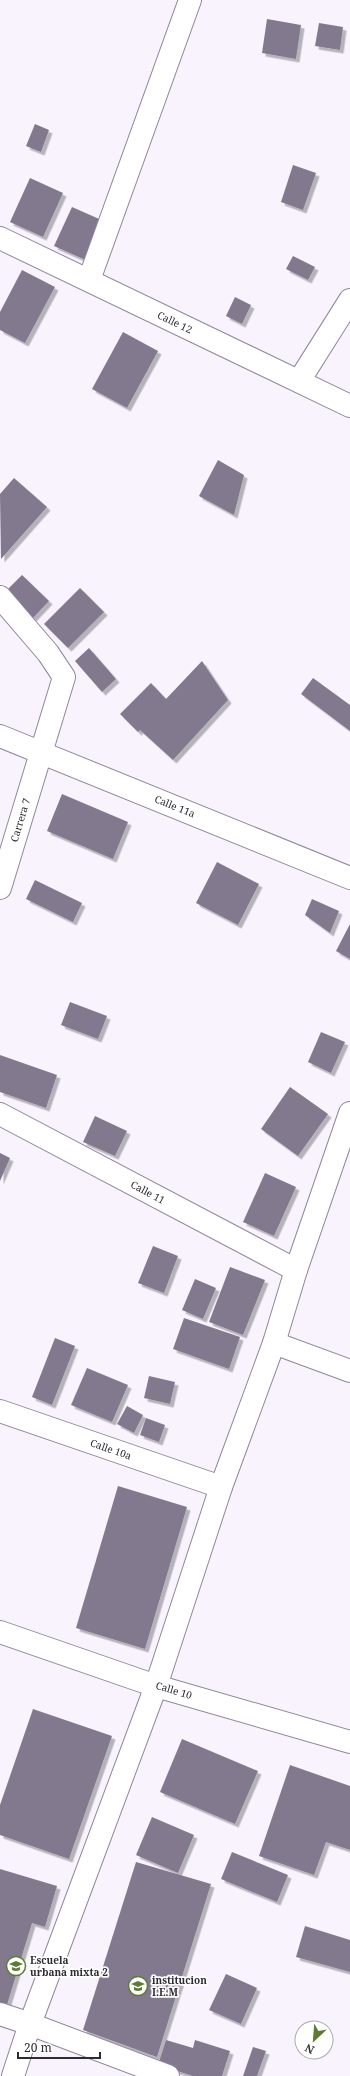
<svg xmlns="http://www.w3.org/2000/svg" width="350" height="2076" font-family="'Noto Serif',serif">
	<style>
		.building { fill: #83798e; filter: url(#shadow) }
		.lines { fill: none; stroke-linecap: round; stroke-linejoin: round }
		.street-casing { stroke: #91869c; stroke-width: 24 }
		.street { stroke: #fff; stroke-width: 22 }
		.labels { text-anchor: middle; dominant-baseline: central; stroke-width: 3.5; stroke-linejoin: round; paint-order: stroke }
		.street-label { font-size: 10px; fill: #2f2b33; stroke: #fff }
		.poi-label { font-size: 10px; font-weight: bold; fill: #2f2b33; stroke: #fff; text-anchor: start }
	</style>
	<defs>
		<filter id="shadow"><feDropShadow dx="3.5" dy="3.5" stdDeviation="0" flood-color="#0004"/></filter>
	</defs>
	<rect width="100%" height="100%" fill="#f8f3fd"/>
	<!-- building -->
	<g class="building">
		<path d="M267,19L301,25L296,59L262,53Z"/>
		<path d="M319,23L343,27L340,50L315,46Z"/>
		<path d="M35,124L49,130L41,152L26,146Z"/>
		<path d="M293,165L316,173L303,210L281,202Z"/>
		<path d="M30,178L63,193L43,237L10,222Z"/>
		<path d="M72,207L106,222L88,261L54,246Z"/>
		<path d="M293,256L315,267L308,280L286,269Z"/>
		<path d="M22,270L55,287L25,343L0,330V312Z"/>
		<path d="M235,297L251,305L242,324L226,316Z"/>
		<path d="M123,332L158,351L127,408L92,389Z"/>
		<path d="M218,460L244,475L234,515L199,496Z"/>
		<path d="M14,478L47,507L1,559L0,494Z"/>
		<path d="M22,575L49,601L33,618L6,591Z"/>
		<path d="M80,588L104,612L68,648L44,624Z"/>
		<path d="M89,648L116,679L102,692L75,661Z"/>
		<path d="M202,661L228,700L173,760L140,730L138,732L120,714L151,683L166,699Z"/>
		<path d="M313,678L350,705V731L301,694Z"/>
		<path d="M62,794L128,822L113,859L47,831Z"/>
		<path d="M217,862L259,884L238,925L196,903Z"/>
		<path d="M35,880L82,903L73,922L26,899Z"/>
		<path d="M312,899L339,911L330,933L305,915Z"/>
		<path d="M350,924V959L336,951Z"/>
		<path d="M70,1002L107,1016L98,1039L61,1025Z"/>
		<path d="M321,1032L345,1042L331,1073L308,1062Z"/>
		<path d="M0,1055L57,1075L46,1108L0,1092Z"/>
		<path d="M290,1087L328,1114L298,1156L261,1129Z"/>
		<path d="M95,1116L127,1131L115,1156L83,1142Z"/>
		<path d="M0,1153L10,1158L0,1181Z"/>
		<path d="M265,1173L296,1187L274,1236L243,1222Z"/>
		<path d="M153,1246L178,1256L164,1293L138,1283Z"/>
		<path d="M230,1267L265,1280L243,1335L209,1322Z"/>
		<path d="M195,1279L216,1288L203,1319L182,1310Z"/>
		<path d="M184,1318L240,1337L229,1369L173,1349Z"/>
		<path d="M55,1338L75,1346L52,1405L32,1397Z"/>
		<path d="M87,1368L128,1385L112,1422L71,1405Z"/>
		<path d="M149,1376L175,1382L170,1404L144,1398Z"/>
		<path d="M127,1406L143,1415L134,1433L117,1424Z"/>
		<path d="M146,1418L165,1425L159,1442L140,1435Z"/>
		<path d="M118,1486L187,1507L145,1649L76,1628Z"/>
		<path d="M33,1709L112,1736L69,1859L0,1835V1805Z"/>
		<path d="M182,1739L258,1771L235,1824L160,1792Z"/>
		<path d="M290,1765L350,1786V1850L326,1842L314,1875L259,1856Z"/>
		<path d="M152,1817L194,1835L178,1873L136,1855Z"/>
		<path d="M232,1852L288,1875L277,1902L221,1879Z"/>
		<path d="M136,1862L211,1884L157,2057L83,2030Z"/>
		<path d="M0,1869L57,1886L45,1927L32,1923L6,2008L0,2006Z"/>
		<path d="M305,1926L350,1940V1972L296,1957Z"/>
		<path d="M226,1974L257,1988L241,2024L209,2010Z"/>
		<path d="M166,2040L193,2048L195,2040L230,2051L222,2076H193L158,2065Z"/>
		<path d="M253,2047L266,2051L257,2076H243Z"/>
	</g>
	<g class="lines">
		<!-- street casing -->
		<g class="street-casing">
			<g id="street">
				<path d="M0,238L350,406"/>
				<path d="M89,280L190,0"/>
				<path d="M299,381L350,300"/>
				<path d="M0,597L48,653L64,677L0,888"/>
				<path d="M0,736L350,878"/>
				<path d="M0,1114L296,1270"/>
				<path d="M274,1343L350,1371"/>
				<path d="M0,1411L221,1487"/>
				<path d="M0,1632L156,1686L350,1742"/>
				<path d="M0,2014L30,2024L168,2076"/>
				<path d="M13,2076L30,2024L156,1686L221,1487L274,1343L296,1270L350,1113"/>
			</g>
		</g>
		<!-- street -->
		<use href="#street" class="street"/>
	</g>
	<!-- icons -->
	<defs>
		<g id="school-ring" transform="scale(1)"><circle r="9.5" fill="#fff" stroke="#5e7c31" stroke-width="1.5"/><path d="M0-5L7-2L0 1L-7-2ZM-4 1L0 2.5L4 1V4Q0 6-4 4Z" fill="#5e7c31"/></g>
	</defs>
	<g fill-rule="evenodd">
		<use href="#school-ring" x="16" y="1966"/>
		<use href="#school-ring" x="138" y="1986"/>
	</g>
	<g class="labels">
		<!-- street labels -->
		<g class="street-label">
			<text transform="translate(175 322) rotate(26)">Calle 12</text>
			<text transform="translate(175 806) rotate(22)">Calle 11a</text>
			<text transform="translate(20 820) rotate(-73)">Carrera 7</text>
			<text transform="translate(148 1192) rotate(28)">Calle 11</text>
			<text transform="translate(111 1449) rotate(19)">Calle 10a</text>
			<text transform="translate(174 1690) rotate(17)">Calle 10</text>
		</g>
		<!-- poi labels -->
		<g class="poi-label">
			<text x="30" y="1960">Escuela<tspan x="30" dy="12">urbana mixta 2</tspan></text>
			<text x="152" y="1980">institucion<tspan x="152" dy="12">I.E.M</tspan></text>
		</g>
	</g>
	<!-- north arrow -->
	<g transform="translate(314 2040) rotate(206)"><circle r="19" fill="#ffffff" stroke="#acaaad"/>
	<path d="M0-3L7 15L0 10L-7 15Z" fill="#5e7c31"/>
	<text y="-6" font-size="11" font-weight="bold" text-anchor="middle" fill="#2f2b33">N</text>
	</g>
	<!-- scale -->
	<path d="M18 2052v6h82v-6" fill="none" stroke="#2f2b33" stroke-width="2"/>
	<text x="24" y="2052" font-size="12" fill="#2f2b33" stroke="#ffffff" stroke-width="3" paint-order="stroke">20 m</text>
</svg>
